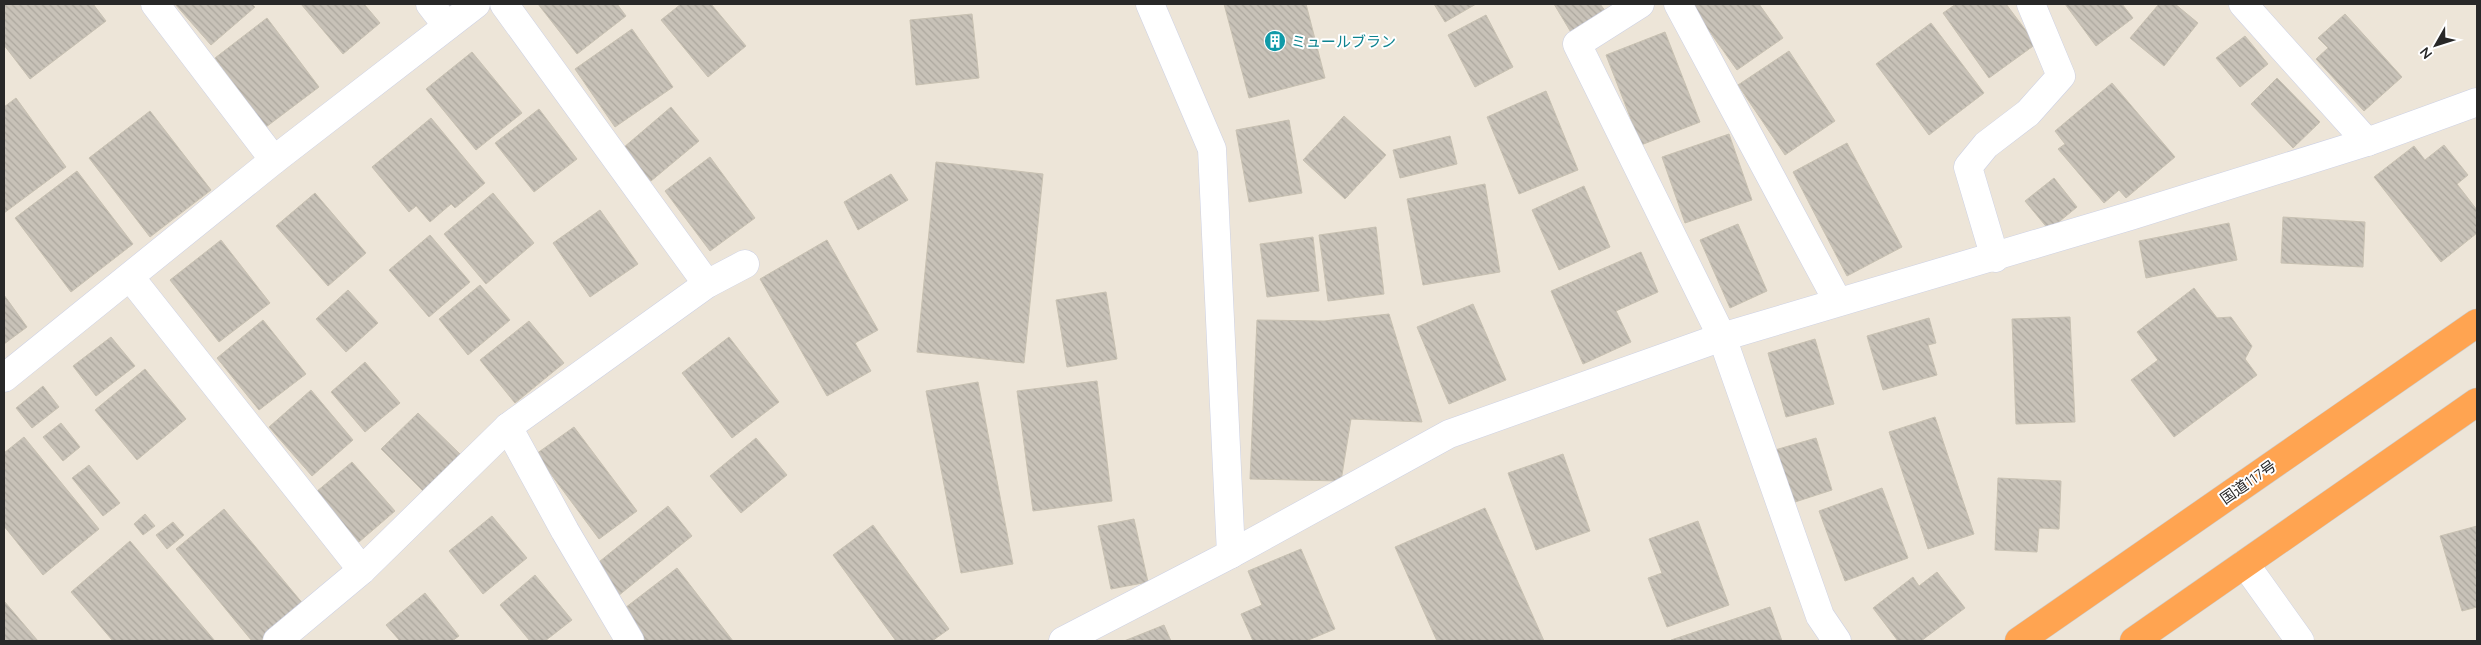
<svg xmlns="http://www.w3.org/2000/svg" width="2481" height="645" font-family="Quicksand,'Noto Sans JP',sans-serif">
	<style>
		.building { fill: url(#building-back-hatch); stroke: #c8c1b2 }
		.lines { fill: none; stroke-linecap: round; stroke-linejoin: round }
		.minor-casing { stroke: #cdd1e4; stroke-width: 29 }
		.highway-casing { stroke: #cbcbcb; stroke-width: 29 }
		.minor { stroke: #fff; stroke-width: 28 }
		.highway { stroke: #ffa451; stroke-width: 28 }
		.labels { text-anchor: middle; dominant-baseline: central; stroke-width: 4; stroke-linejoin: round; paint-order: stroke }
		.culture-label { font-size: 15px; fill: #0d838f; stroke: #fff; text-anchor: start }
		.street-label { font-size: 15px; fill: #282828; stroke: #fff }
	</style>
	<defs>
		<pattern id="building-back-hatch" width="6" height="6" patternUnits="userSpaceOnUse" patternTransform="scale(1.25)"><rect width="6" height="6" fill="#c8c2b8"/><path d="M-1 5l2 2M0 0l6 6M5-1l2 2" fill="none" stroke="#aca79e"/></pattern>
	</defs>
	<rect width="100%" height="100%" fill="#ede5d8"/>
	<!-- building -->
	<g class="building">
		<path d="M4,4H93L106,21L30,79L4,45Z"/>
		<path d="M175,4H252L255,7L211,45Z"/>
		<path d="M301,4H364L380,23L343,54Z"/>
		<path d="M538,4H617L626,16L577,54Z"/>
		<path d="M681,4H711L746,46L708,77L661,20Z"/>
		<path d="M1224,4H1306L1325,78L1249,98Z"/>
		<path d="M1434,4H1476L1445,22Z"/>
		<path d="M1554,4H1600L1606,12L1572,34Z"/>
		<path d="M1690,4H1759L1783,38L1737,70Z"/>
		<path d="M1956,4H2006L2036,44L1989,78L1943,13Z"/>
		<path d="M2065,4H2122L2133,18L2096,46Z"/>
		<path d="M2159,4H2175L2198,23L2164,66L2130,38Z"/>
		<path d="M972,14L979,78L916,85L910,20Z"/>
		<path d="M2345,14L2402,77L2364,111L2316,59L2328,48L2318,38Z"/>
		<path d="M1486,15L1513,67L1475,87L1448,35Z"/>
		<path d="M267,18L319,87L266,127L215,58Z"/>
		<path d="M1931,23L1984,93L1929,135L1876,64Z"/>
		<path d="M632,29L673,87L615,127L575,69Z"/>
		<path d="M1665,32L1700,122L1641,145L1606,55Z"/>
		<path d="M2245,36L2268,64L2240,87L2216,58Z"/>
		<path d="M1789,51L1835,121L1785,155L1738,85Z"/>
		<path d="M472,52L522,113L476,150L426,89Z"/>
		<path d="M2277,78L2320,122L2293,148L2251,104Z"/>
		<path d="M2112,83L2175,157L2126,198L2119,190L2104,203L2058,149L2065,144L2055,131Z"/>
		<path d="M1546,91L1578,170L1519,194L1487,117Z"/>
		<path d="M16,98L66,167L4,213V107Z"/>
		<path d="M671,107L699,141L651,181L623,148Z"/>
		<path d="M539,109L577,159L534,192L495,143Z"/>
		<path d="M150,111L211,190L150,237L89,158Z"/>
		<path d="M1344,116L1386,155L1345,199L1303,160Z"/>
		<path d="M431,118L485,183L455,208L451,204L430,222L416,206L409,212L372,167Z"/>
		<path d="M1289,120L1302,193L1249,202L1236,130Z"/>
		<path d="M1729,134L1752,200L1685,223L1662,157Z"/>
		<path d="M1450,136L1457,164L1400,178L1393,150Z"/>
		<path d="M1847,143L1902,247L1847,276L1793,172Z"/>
		<path d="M2444,145L2468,175L2457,184L2477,210V233L2441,262L2374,177L2414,146L2425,160Z"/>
		<path d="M710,157L755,218L710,251L665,191Z"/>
		<path d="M936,162L1043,174L1024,363L917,352Z"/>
		<path d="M77,171L133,244L71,292L15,218Z"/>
		<path d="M891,174L908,200L858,230L844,202Z"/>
		<path d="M2054,178L2077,207L2049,230L2025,201Z"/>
		<path d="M1485,184L1500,272L1423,285L1407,199Z"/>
		<path d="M1584,186L1610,247L1559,270L1532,210Z"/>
		<path d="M315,193L366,253L328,286L276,226Z"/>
		<path d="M493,193L534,243L486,284L444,234Z"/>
		<path d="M600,210L638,264L590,297L553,243Z"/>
		<path d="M2283,217L2365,222L2363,267L2281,263Z"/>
		<path d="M2229,223L2237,260L2146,278L2139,241Z"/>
		<path d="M1738,224L1767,291L1730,308L1700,240Z"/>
		<path d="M1376,227L1384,294L1328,301L1319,235Z"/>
		<path d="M430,235L470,282L429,317L389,270Z"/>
		<path d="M1313,237L1319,291L1267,297L1260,244Z"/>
		<path d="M221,240L270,303L219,342L170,280Z"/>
		<path d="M827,240L878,330L855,343L871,371L827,396L760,279Z"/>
		<path d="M1641,252L1658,292L1616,311L1631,342L1583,364L1551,291Z"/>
		<path d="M480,285L510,320L468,355L439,319Z"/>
		<path d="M2194,288L2217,318L2231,317L2252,346L2245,359L2257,375L2174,437L2131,380L2158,360L2137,332Z"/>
		<path d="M348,290L378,323L346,352L316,319Z"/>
		<path d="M1106,292L1117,359L1067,367L1056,300Z"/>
		<path d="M4,295L27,327L4,344Z"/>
		<path d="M1473,304L1506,380L1449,404L1417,327Z"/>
		<path d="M1389,314L1422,422L1351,419L1341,481L1250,479L1257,320L1324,321Z"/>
		<path d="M2070,317L2075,422L2016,424L2012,319Z"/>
		<path d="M1929,318L1936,343L1928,345L1937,375L1883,390L1867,336Z"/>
		<path d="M263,320L306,374L259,410L217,358Z"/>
		<path d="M529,321L564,363L515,403L480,360Z"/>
		<path d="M111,337L135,366L96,396L73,366Z"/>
		<path d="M729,337L779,402L732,438L682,373Z"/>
		<path d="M1815,339L1834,404L1786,417L1768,353Z"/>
		<path d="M365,362L400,403L365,432L331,392Z"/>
		<path d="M145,369L186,419L137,460L95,410Z"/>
		<path d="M1097,381L1112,501L1033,511L1017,391Z"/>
		<path d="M978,382L1013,564L961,573L926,391Z"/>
		<path d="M43,386L59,407L32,428L16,408Z"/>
		<path d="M311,390L353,440L312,476L269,427Z"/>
		<path d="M418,413L460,454L423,491L381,449Z"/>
		<path d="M1935,417L1974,534L1928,549L1889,432Z"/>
		<path d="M61,423L80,447L63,461L43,437Z"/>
		<path d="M574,427L637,511L599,539L536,454Z"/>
		<path d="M24,437L99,529L43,575L4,526V453Z"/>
		<path d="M756,438L787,475L741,513L710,476Z"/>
		<path d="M1816,438L1832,490L1792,503L1775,450Z"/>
		<path d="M1563,454L1590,531L1536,550L1508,473Z"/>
		<path d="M352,462L395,511L359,542L316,492Z"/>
		<path d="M89,465L120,503L103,516L72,478Z"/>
		<path d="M1998,478L2061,481L2059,529L2039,528L2037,552L1995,550Z"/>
		<path d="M1882,488L1908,558L1845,581L1819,511Z"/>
		<path d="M668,506L692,536L618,596L594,566Z"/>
		<path d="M1485,508L1544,641H1437L1395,547Z"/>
		<path d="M224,509L304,605L260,641H252L176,549Z"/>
		<path d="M145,514L155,526L143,535L134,524Z"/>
		<path d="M492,516L527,558L483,594L449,551Z"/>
		<path d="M1134,519L1148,582L1111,589L1098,526Z"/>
		<path d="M1698,521L1729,605L1667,627L1648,578L1662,573L1649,539Z"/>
		<path d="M173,522L184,535L167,549L156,535Z"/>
		<path d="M873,525L949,629L932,641H896L833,555Z"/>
		<path d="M2477,526V607L2462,611L2440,536Z"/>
		<path d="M130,541L215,641H113L71,592Z"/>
		<path d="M1301,549L1335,629L1306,641H1253L1241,614L1262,605L1248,571Z"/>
		<path d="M677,568L733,641H644L621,611Z"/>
		<path d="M1937,572L1965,608L1921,641H1898L1873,608L1913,577L1919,586Z"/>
		<path d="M535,575L572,620L545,641H530L500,605Z"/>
		<path d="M425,593L459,636L452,641H400L386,625Z"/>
		<path d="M4,601L38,641H4Z"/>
		<path d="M1770,607L1782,641H1672L1671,640Z"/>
		<path d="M1164,625L1171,641H1124Z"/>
	</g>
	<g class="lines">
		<!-- minor casing -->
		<g class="minor-casing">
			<g id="minor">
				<path d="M155,4L274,160"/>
				<path d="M430,4L447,26"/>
				<path d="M504,4L707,284"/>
				<path d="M1150,4L1212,149L1231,554"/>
				<path d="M1640,4L1577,44L1722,337L1820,616L1837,641"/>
				<path d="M1678,4L1838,302"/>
				<path d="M2243,4L2367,142"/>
				<path d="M1995,258L1968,167L1986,145L2028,113L2061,76L2031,4"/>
				<path d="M130,277L362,570"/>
				<path d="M4,378L274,160L476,4"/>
				<path d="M508,427L565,531L630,641"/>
				<path d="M2245,564L2300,641"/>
				<path d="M277,641L362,570L508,427L707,284L745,264"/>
				<path d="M1063,641L1231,554L1449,434L1722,337L2130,216L2367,142L2477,102"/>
			</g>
		</g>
		<!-- highway casing -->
		<g class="highway-casing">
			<g id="highway">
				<path d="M2019,641L2477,323"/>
				<path d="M2134,641L2477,402"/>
			</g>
		</g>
		<!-- minor -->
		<use href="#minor" class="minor"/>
		<!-- highway -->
		<use href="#highway" class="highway"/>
	</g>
	<!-- icons -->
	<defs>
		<g id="building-disc" transform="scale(1.125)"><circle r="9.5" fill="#0f9aa8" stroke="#fff"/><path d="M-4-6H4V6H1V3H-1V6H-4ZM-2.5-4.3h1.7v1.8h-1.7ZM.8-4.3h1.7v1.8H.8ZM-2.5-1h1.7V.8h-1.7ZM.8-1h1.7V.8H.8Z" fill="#fff"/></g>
	</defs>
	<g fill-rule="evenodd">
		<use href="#building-disc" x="1275" y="41"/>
	</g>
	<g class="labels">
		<!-- culture labels -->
		<g class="culture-label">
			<text x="1291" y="41">ミュールブラン</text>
		</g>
		<!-- street labels -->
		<g class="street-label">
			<text transform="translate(2248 482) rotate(-35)">国道117号</text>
		</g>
	</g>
	<!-- border -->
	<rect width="2481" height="645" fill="none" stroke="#282828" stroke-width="10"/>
	<!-- north arrow -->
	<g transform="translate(2436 45) rotate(231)" stroke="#ffffff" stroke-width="4" paint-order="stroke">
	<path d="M0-4L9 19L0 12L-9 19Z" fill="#282828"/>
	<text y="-8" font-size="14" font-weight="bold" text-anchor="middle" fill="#282828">N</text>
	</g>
</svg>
